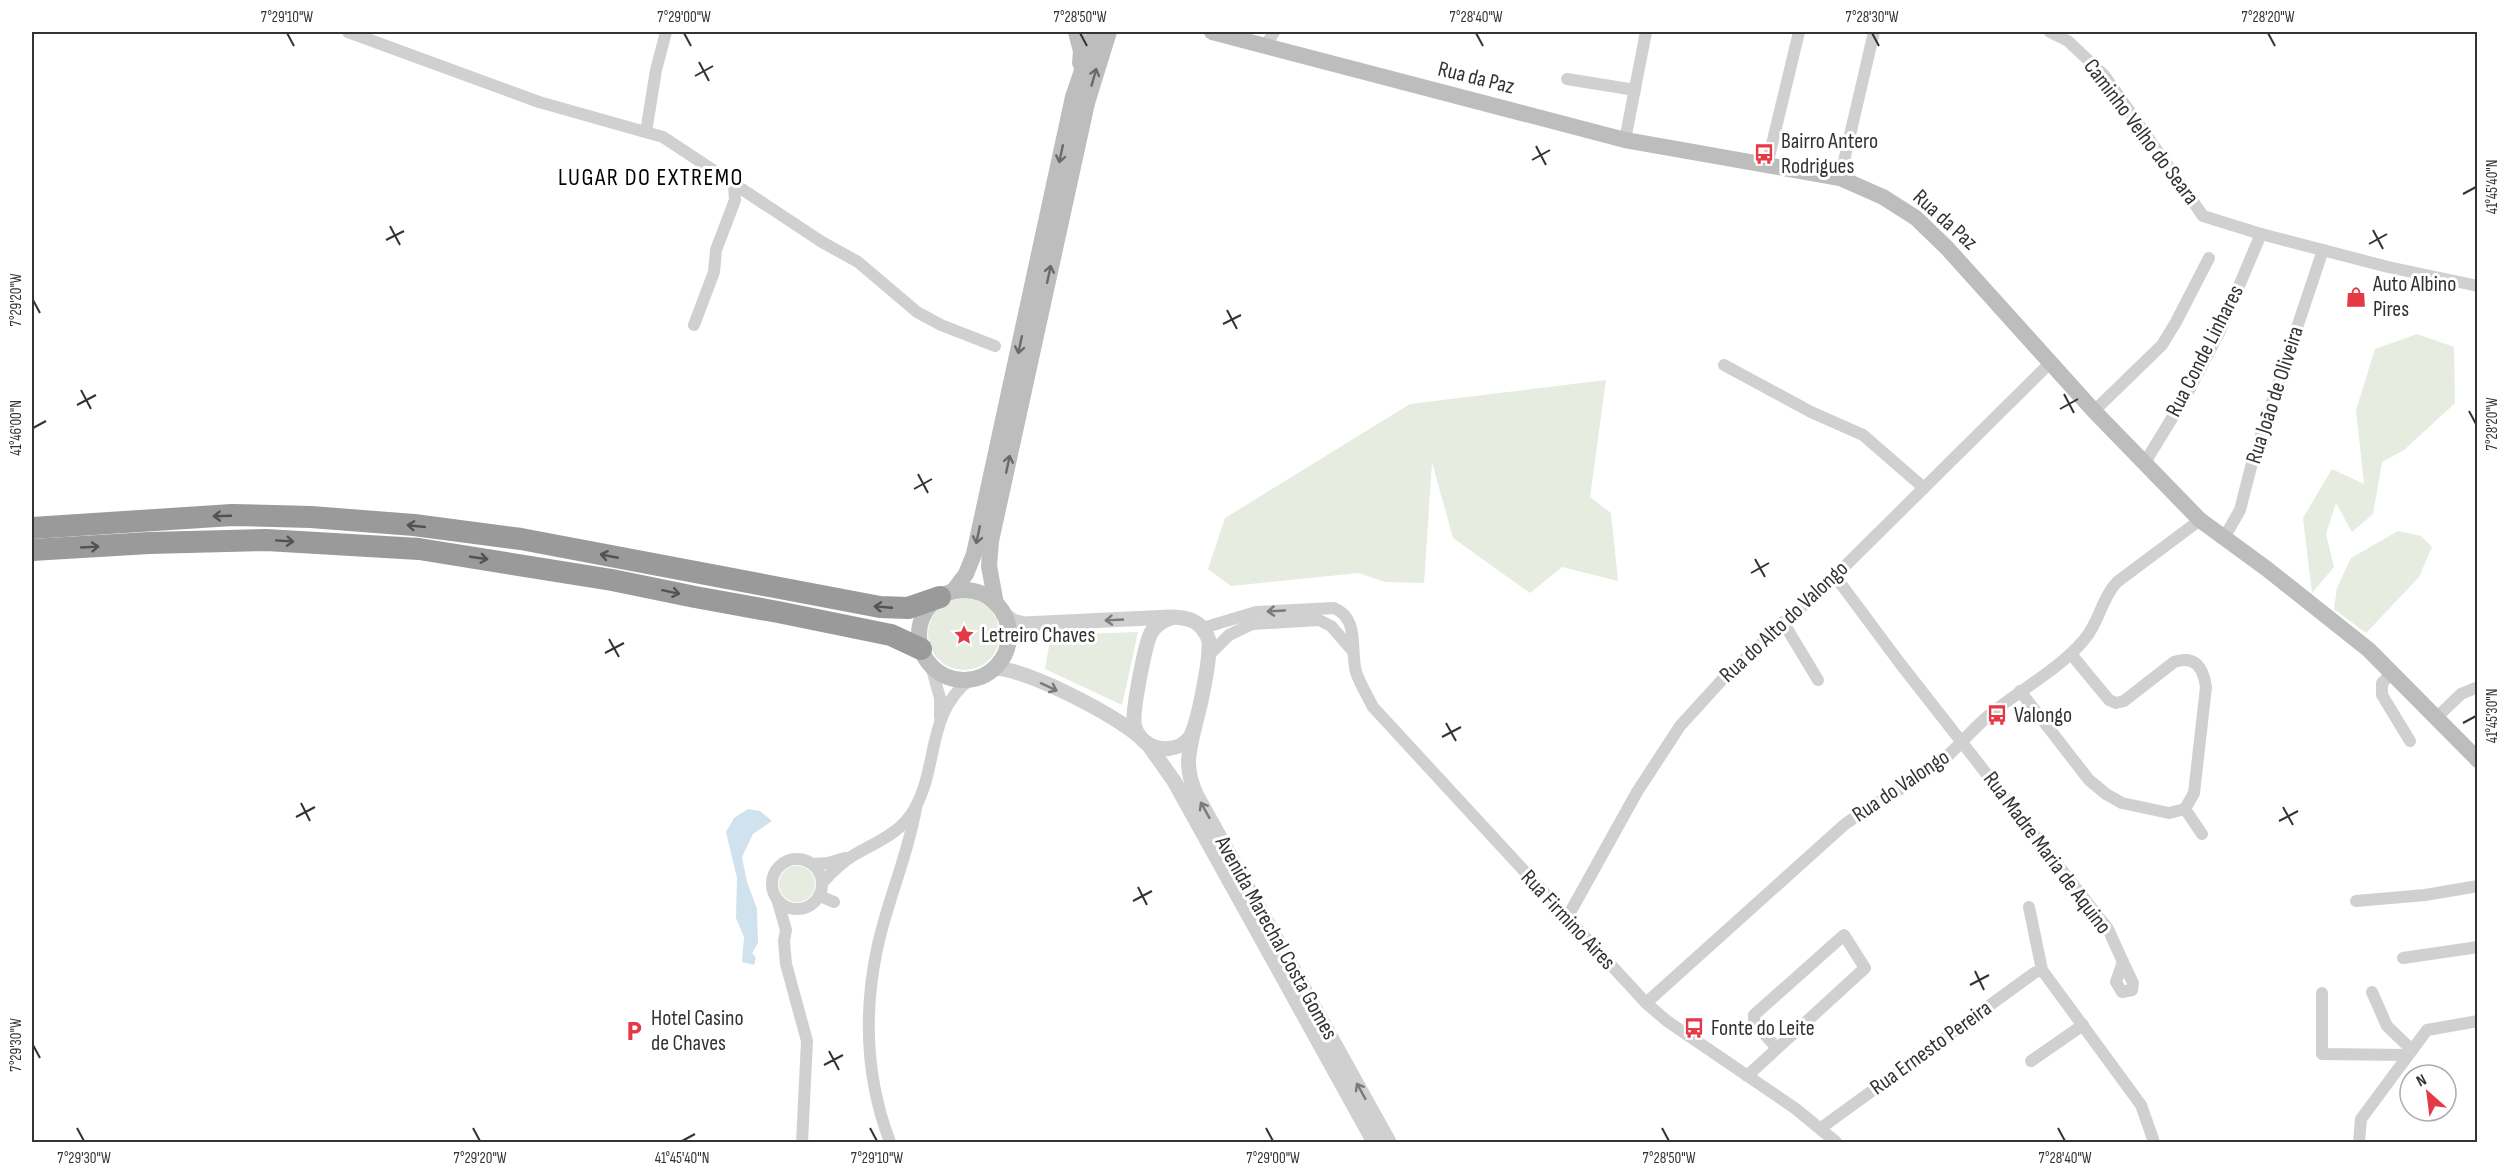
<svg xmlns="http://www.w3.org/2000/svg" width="2509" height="1174" font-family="'Sofia Sans Condensed',sans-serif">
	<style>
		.green { fill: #e6ecdf }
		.water { fill: #cfe2ee }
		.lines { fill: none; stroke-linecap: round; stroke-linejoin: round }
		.minor { stroke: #d0d0d0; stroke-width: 12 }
		.tertiary { stroke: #d0d0d0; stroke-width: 15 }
		.secondary { stroke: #bdbdbd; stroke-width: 16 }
		.motorway { stroke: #9a9a9a; stroke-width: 22 }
		.oneway { stroke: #6a6a6a }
		.oneway2 { stroke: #525252 }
		.oneway3 { stroke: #7a7a7a }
		.ticks { fill: none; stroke: #333; stroke-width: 2 }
		.labels { text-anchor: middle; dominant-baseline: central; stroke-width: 6; stroke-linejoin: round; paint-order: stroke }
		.street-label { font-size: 22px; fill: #333; stroke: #fff }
		.poi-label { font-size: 22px; fill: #333; stroke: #fff; text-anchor: start }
		.neighbourhood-label { font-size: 24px; letter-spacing: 1.5px; fill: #000; stroke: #fff }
		.neatline { fill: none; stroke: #333; stroke-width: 2 }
		.ticks-label { font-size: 15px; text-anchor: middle; fill: #333 }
	</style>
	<rect width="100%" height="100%" fill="#fff"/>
	<!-- green -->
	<g class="green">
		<path d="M2417,334L2454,347L2455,403L2404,450L2382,462L2373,514L2352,532L2336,503L2326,534L2334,567L2312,593L2303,518L2332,469L2364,484L2356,410L2375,349Z"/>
		<path d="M1606,380L1590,497L1611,513L1618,581L1562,567L1530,593L1453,538L1432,462L1424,583L1385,582L1359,573L1231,586L1208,569L1225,518L1410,404Z"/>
		<path d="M2398,531L2421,536L2432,547L2419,577L2366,633L2334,609L2337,588L2351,558Z"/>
		<circle cx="964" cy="634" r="36"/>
		<path d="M1138,632L1122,705L1045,669L1051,635Z"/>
		<circle cx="797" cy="884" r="18"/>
	</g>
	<!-- water -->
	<path class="water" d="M748,809L760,811L772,821L753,834L742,857L747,882L757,909L758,943L752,953L756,958L754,965L742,962L744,937L736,918L737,878L726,832L734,818Z"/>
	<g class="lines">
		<!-- minor -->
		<g class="minor">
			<path d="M348,32L539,102L663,137L822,242L858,262L917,312L941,325L995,346"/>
			<path d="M2050,32L2068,41L2104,75L2203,216L2261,234L2388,267L2478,286"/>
			<path d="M1266,45L1274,32"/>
			<path d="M1567,79L1635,90"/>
			<path d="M646,132L656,70L666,32"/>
			<path d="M1625,140L1646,32"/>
			<path d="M1767,165L1799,32"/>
			<path d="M1840,178L1874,32"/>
			<path d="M694,325L714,272L716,250L735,200L734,184"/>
			<path d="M1724,365L1811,412L1863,435L1924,488"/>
			<path d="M2094,411L2162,345L2176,322L2209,258"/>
			<path d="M2144,464L2188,392L2219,333L2261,234"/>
			<path d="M2224,538L2240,510L2253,459L2323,250"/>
			<path d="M1835,576L1899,662L2108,929L2123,962"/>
			<path d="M1783,622L1818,680"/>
			<path d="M1203,628L1256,612L1334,608C1360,619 1350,649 1356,672C1360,684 1367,695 1373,707L1646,1003L1667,1021L1796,1109L1836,1142"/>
			<path d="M2071,654L2109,700L2116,703L2124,701L2174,662C2195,655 2203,667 2206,687L2194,793L2185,809"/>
			<path d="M1208,656L1229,635L1252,624L1319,620L1331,626L1352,650"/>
			<path d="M931,666L940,698V717"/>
			<path d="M2392,673L2382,683V695L2410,741"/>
			<path d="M2020,691L2089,780L2106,794L2122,803L2169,813L2185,809"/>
			<path d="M2436,718L2461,694L2478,687"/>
			<path d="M2185,809L2202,834"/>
			<circle cx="797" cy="884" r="25"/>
			<path d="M812,864L828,863L845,858"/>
			<path d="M823,882C832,872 842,862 854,855C876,842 902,833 915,808C939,765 926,712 971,679"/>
			<path d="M820,896L834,902"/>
			<path d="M2356,901L2425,895L2478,886"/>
			<path d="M778,902L786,930L784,941L786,964L807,1041L802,1142"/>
			<path d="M2029,907L2042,970L2141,1105L2153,1139"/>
			<path d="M1567,918L1637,792L1680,726L1721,681L1835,576L2050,363"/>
			<path d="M2403,958L2478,947"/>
			<path d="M2123,962L2133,983L2132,990L2122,992L2116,982Z"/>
			<path d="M2372,992L2387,1026L2412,1050"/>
			<path d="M2322,993V1054L2408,1055"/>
			<path d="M1646,1003L1844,825C1873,804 1904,788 1933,768C1957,751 1973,726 1997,709C2025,687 2060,668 2083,641C2099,624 2101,599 2117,582L2200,520"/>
			<path d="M2031,1061L2083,1025"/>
			<path d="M1747,1076L1865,968L1844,935L1754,1015V1023L1777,1048"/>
			<path d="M1821,1128L2034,973L2042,970"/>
			<path d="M890,1142C866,1079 863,1016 877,949C887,901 908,856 916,808"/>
			<path d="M2359,1142L2361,1119L2427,1030L2478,1021"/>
		</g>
		<!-- tertiary -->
		<g class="tertiary">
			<path d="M1003,614L1013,621L1024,624L1170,617"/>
			<path d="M1173,617C1185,618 1197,619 1204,631C1208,636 1210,642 1209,648C1209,664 1198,724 1190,737C1180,751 1158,752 1145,742C1138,736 1133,727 1134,718C1134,704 1145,644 1151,633C1156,624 1163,621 1173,617Z"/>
			<path d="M994,668C1030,670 1110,713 1139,736"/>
			<path d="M1195,726C1188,754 1184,768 1197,796L1389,1142"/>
			<path d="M1147,743L1174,781L1374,1142"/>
		</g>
		<!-- secondary -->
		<g class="secondary">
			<path d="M1076,32L1081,51L1080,63"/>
			<path d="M1212,32L1625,140L1840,178L1883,197L1916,218L1947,248L2094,411L2200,520L2267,569L2369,650L2478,760"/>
			<circle cx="964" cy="635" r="45"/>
			<path d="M953,591L966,574L974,554L1073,97L1095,32"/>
			<path d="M996,604L989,566L991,541L1087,103L1109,32"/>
		</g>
		<!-- motorway -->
		<g class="motorway">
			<path d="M32,528L232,515L311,517L414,525L521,539L880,607L908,608L940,597"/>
			<path d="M32,550L149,543L266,540L419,549L612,580L695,597L778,612L891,635L921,649"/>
		</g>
	</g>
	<!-- one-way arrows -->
	<defs><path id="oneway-shaft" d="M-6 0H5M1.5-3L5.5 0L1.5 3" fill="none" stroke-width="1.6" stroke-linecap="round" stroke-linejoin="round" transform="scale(1.5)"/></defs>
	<g class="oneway">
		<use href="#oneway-shaft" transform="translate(1094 77) rotate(-74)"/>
		<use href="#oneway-shaft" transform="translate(1061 154) rotate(102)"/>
		<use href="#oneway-shaft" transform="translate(1049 274) rotate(-78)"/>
		<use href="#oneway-shaft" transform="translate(1020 345) rotate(102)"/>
		<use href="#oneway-shaft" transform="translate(1008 464) rotate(-78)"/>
		<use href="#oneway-shaft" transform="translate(978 535) rotate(102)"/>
	</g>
	<g class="oneway2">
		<use href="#oneway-shaft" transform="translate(222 516) rotate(178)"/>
		<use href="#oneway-shaft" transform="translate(416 526) rotate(-174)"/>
		<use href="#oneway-shaft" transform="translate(285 541) rotate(4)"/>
		<use href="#oneway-shaft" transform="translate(90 547) rotate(-3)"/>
		<use href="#oneway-shaft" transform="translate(609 556) rotate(-169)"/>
		<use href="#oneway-shaft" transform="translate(479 558) rotate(8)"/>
		<use href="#oneway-shaft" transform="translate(671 592) rotate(12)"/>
		<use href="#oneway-shaft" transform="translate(883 607) rotate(-175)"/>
	</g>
	<g class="oneway3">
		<use href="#oneway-shaft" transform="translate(1276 611) rotate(177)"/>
		<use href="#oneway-shaft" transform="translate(1114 620) rotate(177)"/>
		<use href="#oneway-shaft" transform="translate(1049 687) rotate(25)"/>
		<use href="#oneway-shaft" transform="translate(1205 810) rotate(-119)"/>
		<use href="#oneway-shaft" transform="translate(1361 1091) rotate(-119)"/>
	</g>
	<!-- ticks -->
	<path class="ticks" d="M287,33L294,46M684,33L691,46M1080,33L1087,46M1476,33L1483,46M1872,33L1879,46M2268,33L2275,46M699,62L709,81M695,76L713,66M1536,146L1546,165M1532,160L1550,150M2463,194L2476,187M390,226L400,245M2373,230L2383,249M386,240L404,231M2369,244L2387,234M33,300L40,313M1227,310L1237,329M1223,324L1241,315M81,390L91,409M2064,394L2074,413M77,405L96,395M2060,409L2078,399M2469,411L2476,424M33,428L46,421M918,474L928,493M914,489L932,479M1755,559L1765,577M1751,573L1769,563M609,639L619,657M605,653L624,643M1446,723L1456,741M2463,723L2476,716M1442,737L1461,727M301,803L310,821M2283,807L2293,825M296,817L315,807M2279,821L2298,811M1138,887L1147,905M1133,901L1152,891M1975,971L1984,990M1970,985L1989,975M33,1045L40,1058M829,1051L839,1070M824,1065L843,1055M77,1128L84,1141M473,1128L480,1141M870,1128L877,1141M1266,1128L1273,1141M1662,1128L1669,1141M2058,1128L2065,1141M682,1141L695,1134"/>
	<!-- icons -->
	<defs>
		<g id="bus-bare" transform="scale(1.62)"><path d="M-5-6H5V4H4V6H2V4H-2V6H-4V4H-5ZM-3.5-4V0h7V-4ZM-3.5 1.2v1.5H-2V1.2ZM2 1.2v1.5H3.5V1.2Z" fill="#e63946" stroke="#fff" stroke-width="2.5" paint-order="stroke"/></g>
		<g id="shop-bare" transform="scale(1.62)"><path d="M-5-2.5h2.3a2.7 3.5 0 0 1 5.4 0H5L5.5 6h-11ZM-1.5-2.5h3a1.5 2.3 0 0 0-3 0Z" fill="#e63946" stroke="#fff" stroke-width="2.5" paint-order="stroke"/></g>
		<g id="sight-bare" transform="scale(1.62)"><path d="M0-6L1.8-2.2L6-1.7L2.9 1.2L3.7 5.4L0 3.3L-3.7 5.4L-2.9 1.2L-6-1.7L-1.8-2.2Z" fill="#e63946" stroke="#fff" stroke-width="2.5" paint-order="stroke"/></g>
		<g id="parking-bare" transform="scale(1.62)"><path d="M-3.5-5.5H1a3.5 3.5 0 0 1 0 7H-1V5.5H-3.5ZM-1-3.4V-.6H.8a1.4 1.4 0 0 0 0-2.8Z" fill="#e63946" stroke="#fff" stroke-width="2.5" paint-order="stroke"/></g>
	</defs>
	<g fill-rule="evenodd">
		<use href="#bus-bare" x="1764" y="154"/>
		<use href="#shop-bare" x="2356" y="297"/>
		<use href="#sight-bare" x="964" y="635"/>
		<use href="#bus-bare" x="1997" y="715"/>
		<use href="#bus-bare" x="1694" y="1028"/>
		<use href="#parking-bare" x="634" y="1031"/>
	</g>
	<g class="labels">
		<!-- street labels -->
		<g class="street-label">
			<text transform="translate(1476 78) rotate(14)">Rua da Paz</text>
			<text transform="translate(2141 132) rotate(53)">Caminho Velho do Seara</text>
			<text transform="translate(1945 220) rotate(42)">Rua da Paz</text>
			<text transform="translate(2205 351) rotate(-63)">Rua Conde Linhares</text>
			<text transform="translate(2275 395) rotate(-72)">Rua João de Oliveira</text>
			<text transform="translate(1784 622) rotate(-43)">Rua do Alto do Valongo</text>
			<text transform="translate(1901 786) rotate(-34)">Rua do Valongo</text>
			<text transform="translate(2047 853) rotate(53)">Rua Madre Maria de Aquino</text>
			<text transform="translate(1568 920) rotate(47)">Rua Firmino Aires</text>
			<text transform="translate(1276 938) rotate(61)">Avenida Marechal Costa Gomes</text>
			<text transform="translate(1931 1048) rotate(-36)">Rua Ernesto Pereira</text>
		</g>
		<!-- poi labels -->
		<g class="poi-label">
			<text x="1781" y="141">Bairro Antero<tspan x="1781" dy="25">Rodrigues</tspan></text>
			<text x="2373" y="284">Auto Albino<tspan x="2373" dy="25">Pires</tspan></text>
			<text x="981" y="635">Letreiro Chaves</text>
			<text x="2014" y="715">Valongo</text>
			<text x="651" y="1018">Hotel Casino<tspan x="651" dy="25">de Chaves</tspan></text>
			<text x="1711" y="1028">Fonte do Leite</text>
		</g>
		<!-- neighbourhood labels -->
		<g class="neighbourhood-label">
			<text x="651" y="177">LUGAR DO EXTREMO</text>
		</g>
	</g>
	<!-- border -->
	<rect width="2509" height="1174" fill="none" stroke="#ffffff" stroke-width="66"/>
	<!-- north arrow -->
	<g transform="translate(2428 1093) rotate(332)"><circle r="28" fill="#ffffff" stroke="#adadad" stroke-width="1.5"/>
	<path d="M0-4.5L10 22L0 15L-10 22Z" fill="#e63946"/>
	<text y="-9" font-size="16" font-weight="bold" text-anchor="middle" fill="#333333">N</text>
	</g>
	<rect x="33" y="33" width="2443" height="1108" class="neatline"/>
	<g class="ticks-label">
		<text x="287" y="22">7°29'10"W</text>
		<text x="684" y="22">7°29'00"W</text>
		<text x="1080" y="22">7°28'50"W</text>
		<text x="1476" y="22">7°28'40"W</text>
		<text x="1872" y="22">7°28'30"W</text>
		<text x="2268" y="22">7°28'20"W</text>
		<text transform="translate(2492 187) rotate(-90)" y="5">41°45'40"N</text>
		<text transform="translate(16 300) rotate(-90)" y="5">7°29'20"W</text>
		<text transform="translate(2492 424) rotate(-90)" y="5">7°28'20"W</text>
		<text transform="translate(16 428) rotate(-90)" y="5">41°46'00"N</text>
		<text transform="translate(2492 716) rotate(-90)" y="5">41°45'30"N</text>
		<text transform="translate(16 1045) rotate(-90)" y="5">7°29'30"W</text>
		<text x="84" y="1163">7°29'30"W</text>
		<text x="480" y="1163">7°29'20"W</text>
		<text x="682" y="1163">41°45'40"N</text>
		<text x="877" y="1163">7°29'10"W</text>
		<text x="1273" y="1163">7°29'00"W</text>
		<text x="1669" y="1163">7°28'50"W</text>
		<text x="2065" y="1163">7°28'40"W</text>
	</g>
</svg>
